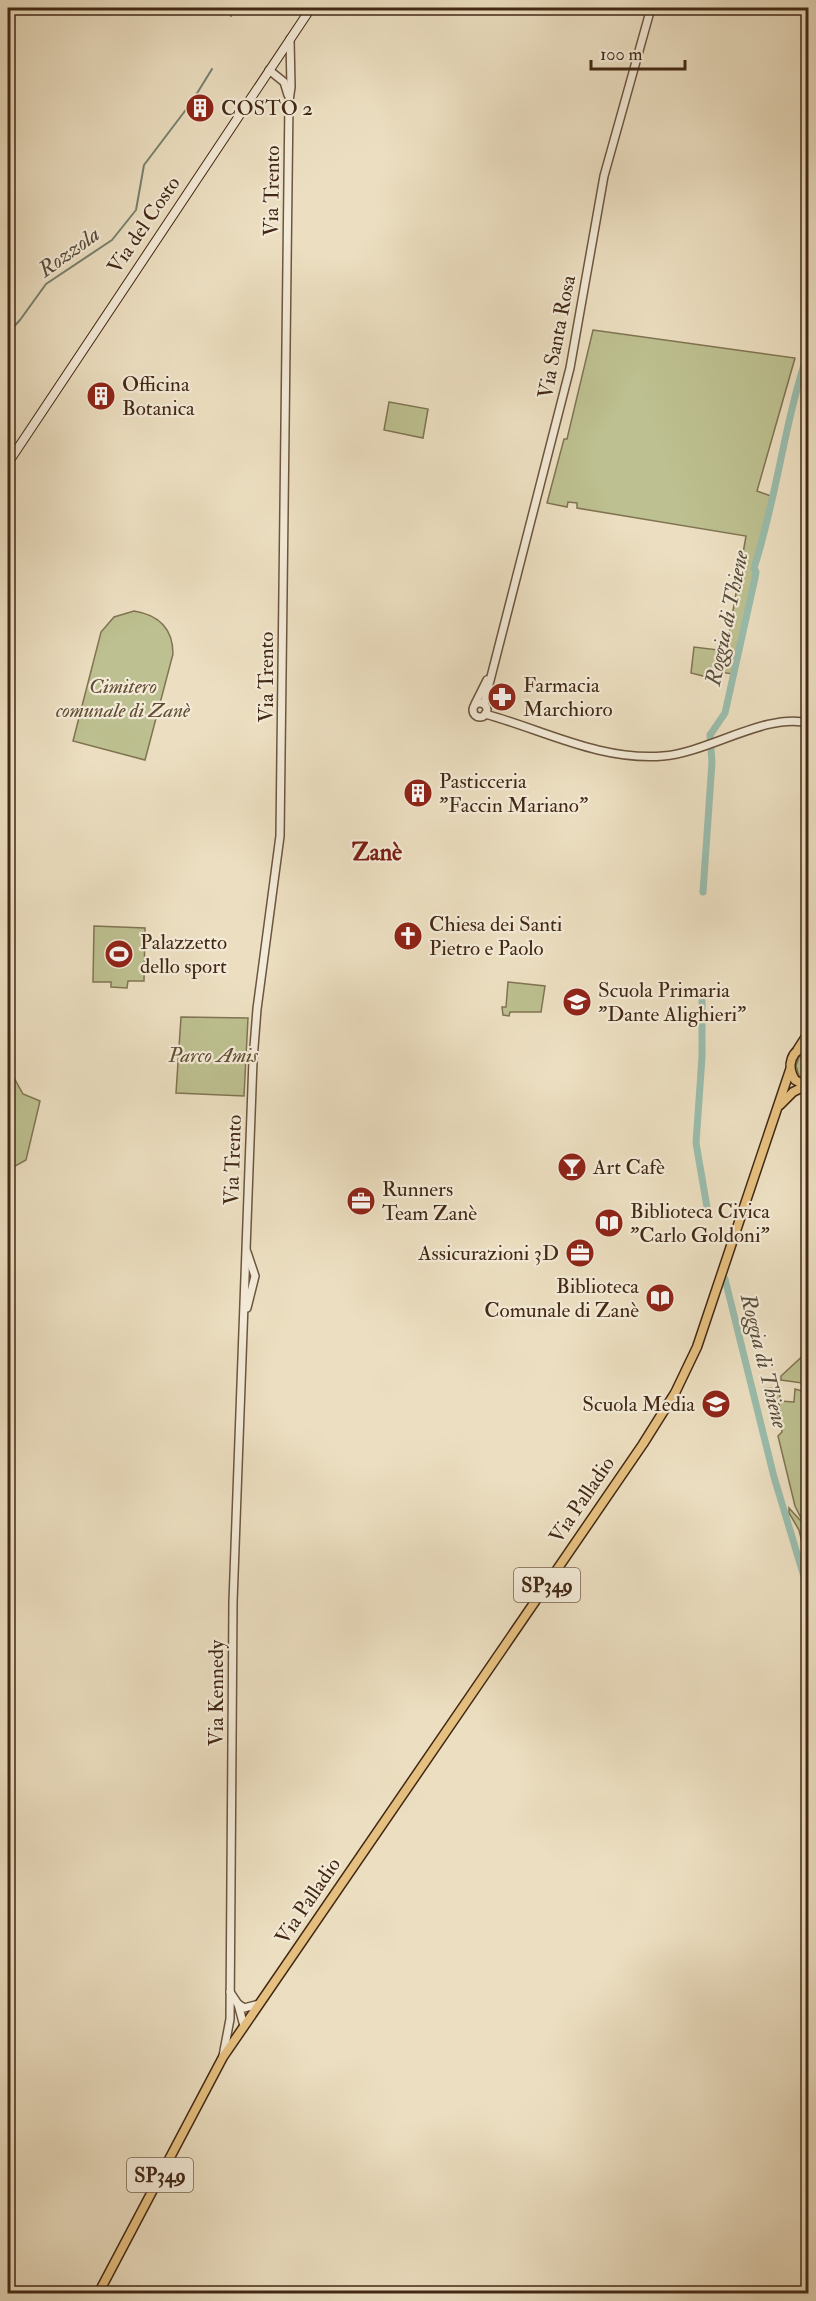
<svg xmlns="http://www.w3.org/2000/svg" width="816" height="2301" font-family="'IM FELL Double Pica',serif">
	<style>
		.green { fill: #bdc090; stroke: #807452; stroke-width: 1.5 }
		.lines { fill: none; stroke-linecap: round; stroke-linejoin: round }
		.stream { stroke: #778170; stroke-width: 2 }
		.canal { stroke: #9abdad; stroke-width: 7 }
		.tertiary-casing { stroke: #6c563f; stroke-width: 10 }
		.secondary-casing { stroke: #422814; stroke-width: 10 }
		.primary-casing { stroke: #422814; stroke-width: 11 }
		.tertiary { stroke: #f3ead7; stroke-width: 7 }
		.secondary { stroke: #f3ead7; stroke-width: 8 }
		.primary { stroke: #e6c080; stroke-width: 8 }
		.labels { text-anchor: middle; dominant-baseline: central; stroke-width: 4.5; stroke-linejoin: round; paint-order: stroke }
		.shield { fill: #f3ead7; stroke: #77624e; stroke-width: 1.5 }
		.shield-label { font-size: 20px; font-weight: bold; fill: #422814 }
		.poi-label { font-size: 21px; fill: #422814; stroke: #f3ead7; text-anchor: start }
		.street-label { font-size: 21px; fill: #422814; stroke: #f3ead7 }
		.park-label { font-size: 21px; font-style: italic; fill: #614e33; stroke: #f3ead7 }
		.water-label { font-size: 22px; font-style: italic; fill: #584d3a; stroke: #f3ead7 }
		.quarter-label { font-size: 24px; font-weight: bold; fill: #7a1f14; stroke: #f3ead7 }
	</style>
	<rect width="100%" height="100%" fill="#ecdfc1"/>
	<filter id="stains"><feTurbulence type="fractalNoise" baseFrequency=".00333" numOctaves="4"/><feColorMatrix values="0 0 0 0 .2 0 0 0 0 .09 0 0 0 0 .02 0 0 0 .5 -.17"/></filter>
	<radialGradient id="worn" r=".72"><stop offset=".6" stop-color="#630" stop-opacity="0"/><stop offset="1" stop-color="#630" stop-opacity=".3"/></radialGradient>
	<!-- green -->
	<g class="green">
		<path d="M593,330L795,358L757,491L771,496L732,674L709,670L707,677L691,673L694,647L726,651L746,536L577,508V503L568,502L567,507L547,503L564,439H567Z"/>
		<path d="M389,402L428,409L423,438L384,430Z"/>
		<path d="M134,611C159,615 173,629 173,654L145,760L73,741L101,632L114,617Z"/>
		<path d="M94,926L145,928L144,981H128L127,988L111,987V982H93Z"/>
		<path d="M508,982L545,986L541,1012H510L509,1016L503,1015L502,1007H506Z"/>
		<path d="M181,1017L248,1018L244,1096L176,1093Z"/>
		<path d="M808,1052V1081L799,1076L796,1066L799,1057Z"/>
		<path d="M8,1067L23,1094L40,1101L26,1160L8,1170Z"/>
		<path d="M808,1351V1377H803L802,1383L781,1380V1376Z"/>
		<path d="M765,1388L780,1389V1401L794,1402L795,1389L802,1391L803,1495L808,1509V1520L801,1518L795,1506L778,1436L782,1432L779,1404L777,1400L771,1401L768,1399Z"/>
		<path d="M789,1508L800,1520L808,1523V1558L806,1559L799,1530L789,1513Z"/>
	</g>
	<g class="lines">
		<!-- stream -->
		<g class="stream">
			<path d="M231,16L233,8"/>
			<path d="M8,333L20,320L46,284L112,240L136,210L144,165L191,103L212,69"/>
		</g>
		<!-- canal -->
		<g class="canal">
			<path d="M703,892L712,762L710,735L725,713L755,578L756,572L754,568C777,497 784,423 808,353"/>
			<path d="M702,1001V1057L696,1143L708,1213"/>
			<path d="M725,1279L774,1477L808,1590"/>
		</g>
		<!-- tertiary casing -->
		<g class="tertiary-casing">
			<g id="tertiary">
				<path d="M269,70L284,82L288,95"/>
				<circle cx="480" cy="710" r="7"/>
				<path d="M475,704L487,680"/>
				<path d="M484,704L570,368L604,176L651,8"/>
				<path d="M485,714C544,730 600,761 663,756C707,753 767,712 808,723"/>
				<path d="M247,1308L255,1276L247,1252"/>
				<path d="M230,1992L238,2004L244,2026"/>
				<path d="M238,2004L244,2008L259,2004"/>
				<path d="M223,2056L230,2019L233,1602L253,1060L257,1009L280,836L289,101L291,87L290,39"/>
			</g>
		</g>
		<!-- secondary casing -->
		<g class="secondary-casing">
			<path id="secondary" d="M8,463L311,8"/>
		</g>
		<!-- primary casing -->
		<g class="primary-casing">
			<g id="primary">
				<path d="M808,1046C791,1049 786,1066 795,1080L808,1087"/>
				<path d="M798,1049L807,1035L808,1025"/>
				<path d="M780,1105L793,1092L805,1086"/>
				<path d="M98,2294L223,2057L643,1444L675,1393L697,1347L790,1070"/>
			</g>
		</g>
		<!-- tertiary -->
		<use href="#tertiary" class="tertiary"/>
		<!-- secondary -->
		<use href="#secondary" class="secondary"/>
		<!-- primary -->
		<use href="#primary" class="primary"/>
	</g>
	<!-- icons -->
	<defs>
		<g id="building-disc" transform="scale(1.5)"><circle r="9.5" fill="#8f2418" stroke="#f3ead7"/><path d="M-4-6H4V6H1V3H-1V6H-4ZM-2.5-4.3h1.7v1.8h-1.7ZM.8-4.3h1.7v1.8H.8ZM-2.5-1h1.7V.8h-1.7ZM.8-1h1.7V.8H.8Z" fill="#fff"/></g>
		<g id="pharmacy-disc" transform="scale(1.5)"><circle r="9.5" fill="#8f2418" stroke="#f3ead7"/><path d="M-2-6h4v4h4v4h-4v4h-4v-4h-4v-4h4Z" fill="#fff"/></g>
		<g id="church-disc" transform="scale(1.5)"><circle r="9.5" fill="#8f2418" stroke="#f3ead7"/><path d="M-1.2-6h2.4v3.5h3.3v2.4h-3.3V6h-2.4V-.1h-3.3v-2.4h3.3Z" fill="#fff"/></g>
		<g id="stadium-disc" transform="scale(1.5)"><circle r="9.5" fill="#8f2418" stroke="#f3ead7"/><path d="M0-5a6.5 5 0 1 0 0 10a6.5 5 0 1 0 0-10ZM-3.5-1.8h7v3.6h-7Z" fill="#fff"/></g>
		<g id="school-disc" transform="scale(1.5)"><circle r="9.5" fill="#8f2418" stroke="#f3ead7"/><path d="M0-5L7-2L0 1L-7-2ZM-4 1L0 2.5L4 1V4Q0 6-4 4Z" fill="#fff"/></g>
		<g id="bar-disc" transform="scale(1.5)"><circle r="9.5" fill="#8f2418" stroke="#f3ead7"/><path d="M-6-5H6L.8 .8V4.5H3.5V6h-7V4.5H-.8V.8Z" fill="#fff"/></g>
		<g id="office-disc" transform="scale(1.5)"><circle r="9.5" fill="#8f2418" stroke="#f3ead7"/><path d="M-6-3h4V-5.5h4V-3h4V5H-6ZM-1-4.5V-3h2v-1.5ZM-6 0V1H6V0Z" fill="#fff"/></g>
		<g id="library-disc" transform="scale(1.5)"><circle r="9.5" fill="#8f2418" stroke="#f3ead7"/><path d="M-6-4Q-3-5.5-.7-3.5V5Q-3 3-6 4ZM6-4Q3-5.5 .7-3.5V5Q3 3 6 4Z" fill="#fff"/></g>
	</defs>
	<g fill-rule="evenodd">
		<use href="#building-disc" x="200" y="108"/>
		<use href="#building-disc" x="101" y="396"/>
		<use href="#pharmacy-disc" x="502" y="697"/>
		<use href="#building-disc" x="418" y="793"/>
		<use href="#church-disc" x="408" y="936"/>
		<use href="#stadium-disc" x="119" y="954"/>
		<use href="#school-disc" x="577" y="1002"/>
		<use href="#bar-disc" x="572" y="1167"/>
		<use href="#office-disc" x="361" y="1201"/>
		<use href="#library-disc" x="609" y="1223"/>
		<use href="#office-disc" x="580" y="1253"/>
		<use href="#library-disc" x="660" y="1298"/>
		<use href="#school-disc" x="716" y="1404"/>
	</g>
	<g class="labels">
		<!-- shield labels -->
		<g class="shield">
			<rect x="514" y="1568" width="66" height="34" rx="4.5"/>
			<rect x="127" y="2158" width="66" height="34" rx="4.5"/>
		</g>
		<g class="shield-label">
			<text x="547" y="1585">SP349</text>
			<text x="160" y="2175">SP349</text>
		</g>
		<!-- poi labels -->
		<g class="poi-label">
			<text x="221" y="108">COSTO 2</text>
			<text x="122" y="384">Officina<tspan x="122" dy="24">Botanica</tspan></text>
			<text x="523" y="685">Farmacia<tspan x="523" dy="24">Marchioro</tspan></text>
			<text x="439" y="781">Pasticceria<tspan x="439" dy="24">"Faccin Mariano"</tspan></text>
			<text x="429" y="924">Chiesa dei Santi<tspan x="429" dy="24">Pietro e Paolo</tspan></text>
			<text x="140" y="942">Palazzetto<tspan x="140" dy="24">dello sport</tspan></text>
			<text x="598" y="990">Scuola Primaria<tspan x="598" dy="24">"Dante Alighieri"</tspan></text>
			<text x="593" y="1167">Art Cafè</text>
			<text x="382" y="1189">Runners<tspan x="382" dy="24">Team Zanè</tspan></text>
			<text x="630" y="1211">Biblioteca Civica<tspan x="630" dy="24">"Carlo Goldoni"</tspan></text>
			<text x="559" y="1253" text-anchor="end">Assicurazioni 3D</text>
			<text x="639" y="1286" text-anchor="end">Biblioteca<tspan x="639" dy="24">Comunale di Zanè</tspan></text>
			<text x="695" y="1404" text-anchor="end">Scuola Media</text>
		</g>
		<!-- street labels -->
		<g class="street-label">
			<text transform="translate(272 191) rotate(-89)">Via Trento</text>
			<text transform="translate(144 225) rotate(-56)">Via del Costo</text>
			<text transform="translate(557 337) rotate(-79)">Via Santa Rosa</text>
			<text transform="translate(266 677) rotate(-90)">Via Trento</text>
			<text transform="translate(233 1160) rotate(-88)">Via Trento</text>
			<text transform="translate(582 1500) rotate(-56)">Via Palladio</text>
			<text transform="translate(216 1693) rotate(-90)">Via Kennedy</text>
			<text transform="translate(308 1901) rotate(-56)">Via Palladio</text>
		</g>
		<!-- park labels -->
		<g class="park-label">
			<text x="123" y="686">Cimitero<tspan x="123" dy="24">comunale di Zanè</tspan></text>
			<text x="213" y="1055">Parco Amis</text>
		</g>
		<!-- water labels -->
		<g class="water-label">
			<text transform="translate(69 252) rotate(-36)">Rozzola</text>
			<text transform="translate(727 618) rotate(-78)">Roggia di Thiene</text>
			<text transform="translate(764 1361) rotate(76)">Roggia di Thiene</text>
		</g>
		<!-- quarter labels -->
		<g class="quarter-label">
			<text x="377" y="852">Zanè</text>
		</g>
	</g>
	<!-- margin -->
	<rect width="816" height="2301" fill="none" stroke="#ecdfc1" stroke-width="30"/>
	<rect x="9" y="9" width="798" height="2283" fill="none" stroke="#422814" stroke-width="3"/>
	<rect x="15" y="15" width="786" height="2271" fill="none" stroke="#422814" stroke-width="1.5"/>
	<!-- scale -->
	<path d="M591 60v9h94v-9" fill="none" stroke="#422814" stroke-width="3"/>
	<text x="600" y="60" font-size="18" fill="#422814" stroke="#f3ead7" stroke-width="4.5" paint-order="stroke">100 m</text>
	<rect width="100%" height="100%" filter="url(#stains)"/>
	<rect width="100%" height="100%" fill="url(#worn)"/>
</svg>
